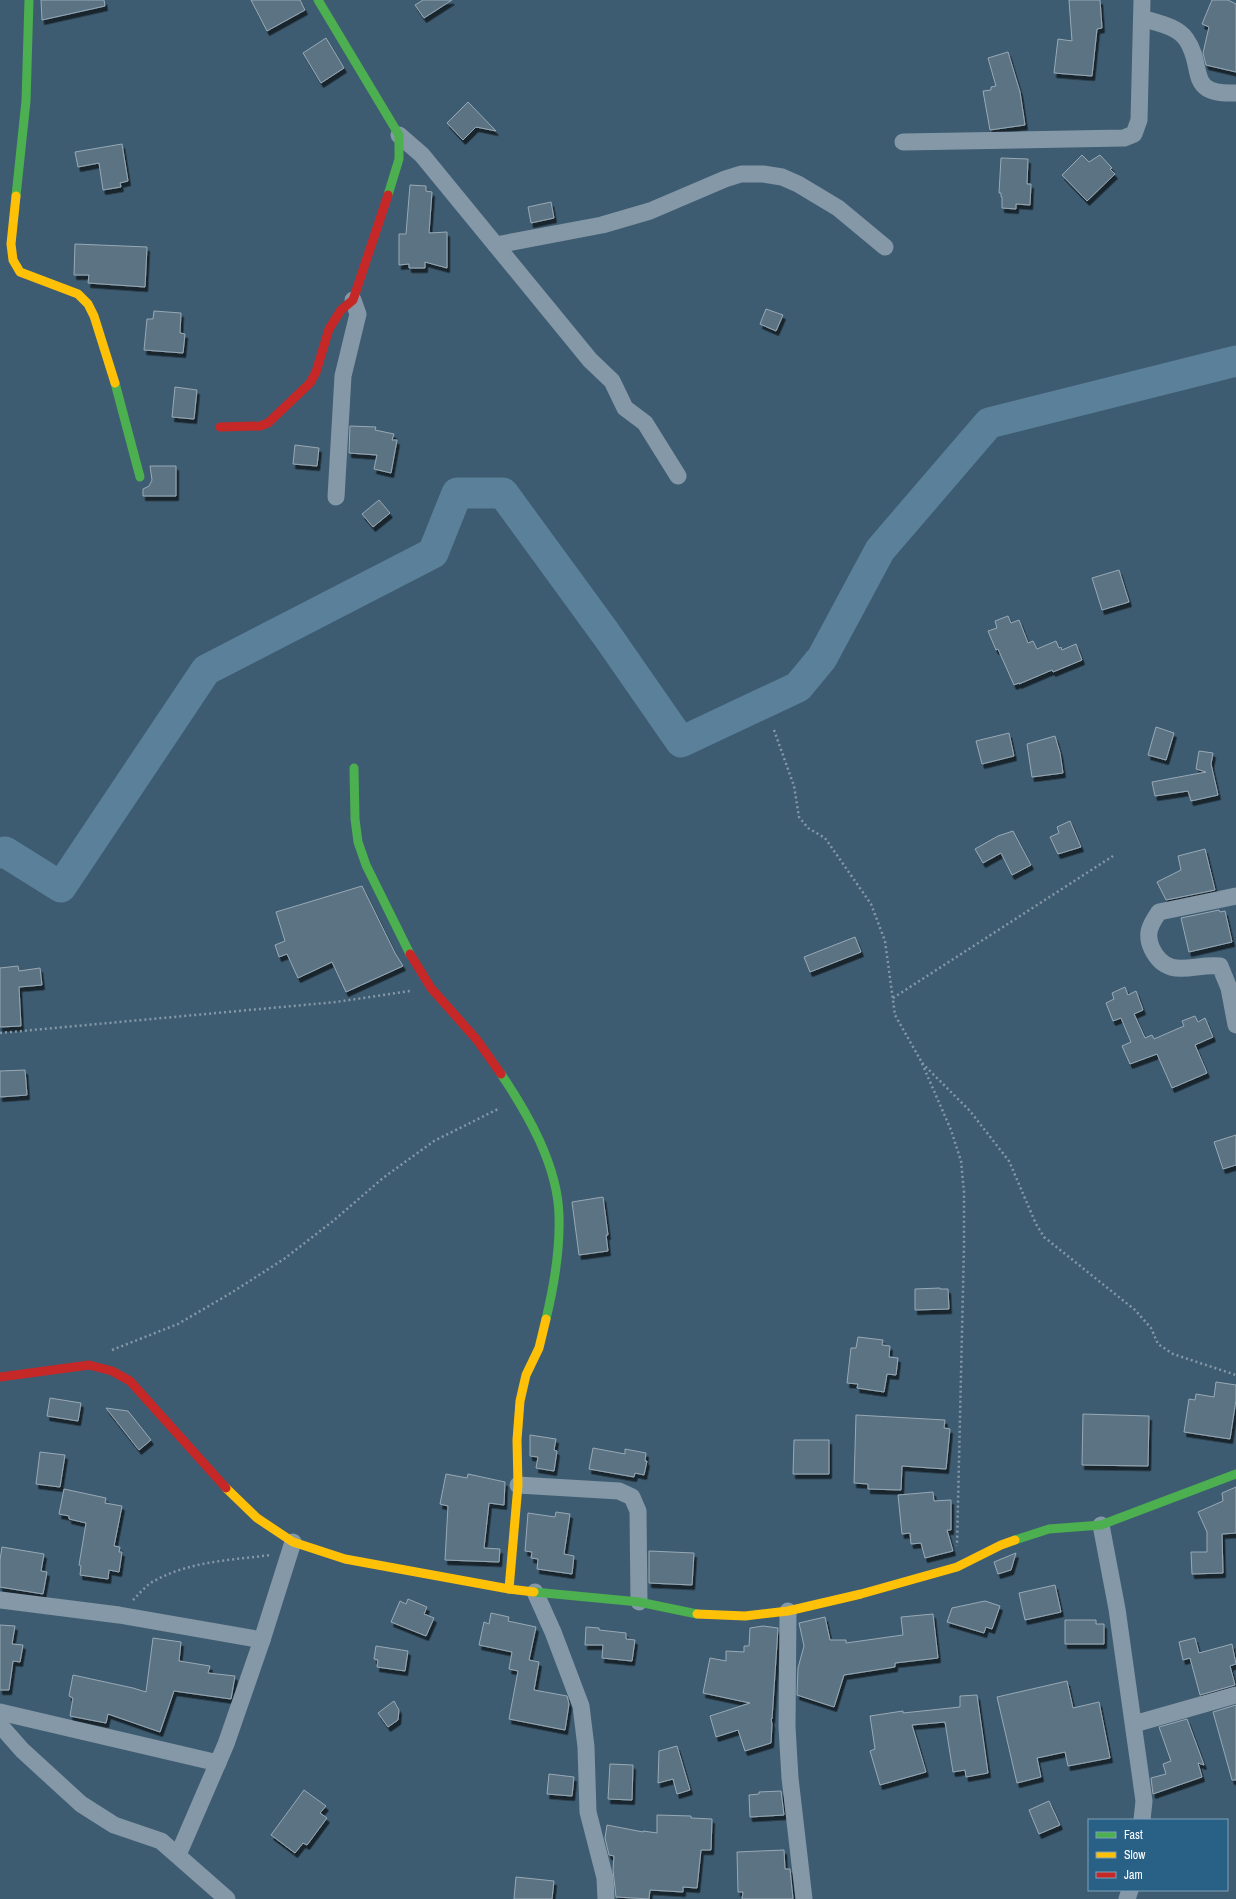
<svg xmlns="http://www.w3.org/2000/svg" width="1236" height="1899" font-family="'Archivo Narrow',sans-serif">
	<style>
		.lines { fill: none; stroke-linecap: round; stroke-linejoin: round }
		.river { stroke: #5b8099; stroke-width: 31 }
		.building { fill: #5b7384; stroke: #98a9b5; filter: url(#shadow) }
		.path { stroke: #8598a7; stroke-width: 2.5; stroke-dasharray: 2 3; stroke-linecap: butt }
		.street { stroke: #8598a7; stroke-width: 17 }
		.fast { stroke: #4caf50; stroke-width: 9 }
		.slow { stroke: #ffc107; stroke-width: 9 }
		.jam { stroke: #c62828; stroke-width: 9 }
	</style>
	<defs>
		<filter id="shadow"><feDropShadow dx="2.5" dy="4.5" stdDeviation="0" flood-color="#0009"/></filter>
	</defs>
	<rect width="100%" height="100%" fill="#3e5c71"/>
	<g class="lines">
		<!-- river -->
		<path class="river" d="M0,853L5,852L61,887L206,670L433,553L457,493H503L606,634L681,742L798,687L822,658L880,550L989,423L1236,361"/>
	</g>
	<!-- building -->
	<g class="building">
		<path d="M41,0H104L105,6L42,20Z"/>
		<path d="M251,0H300L305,10L267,31Z"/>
		<path d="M423,0H452L424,18L415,5Z"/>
		<path d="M1069,0H1100L1102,28L1097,29L1092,76L1054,73L1058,39L1072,41Z"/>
		<path d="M1212,0H1228L1236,4V72L1206,65L1203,53L1209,27L1202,24Z"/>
		<path d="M326,38L344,68L321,83L303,53Z"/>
		<path d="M1008,52L1020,92L1025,125L990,130L983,91L991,90V87L996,86L988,58Z"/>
		<path d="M468,102L496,131L476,127L463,140L447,123Z"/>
		<path d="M122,144L128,181L120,183L121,187L103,190L99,163L78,167L75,152Z"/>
		<path d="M1082,155L1089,162L1100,155L1112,168L1110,169L1115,174L1087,201L1062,175Z"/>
		<path d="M1001,158L1028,159L1027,184H1031L1030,205L1016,204V209L1002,208V197H1001V193H999Z"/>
		<path d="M410,185L426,186V191L432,192L429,233L447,232V268L425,262V268H409V264L399,265V234H406Z"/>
		<path d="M551,202L554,218L531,223L528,207Z"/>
		<path d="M75,244L147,247L145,287L88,283L89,275H74Z"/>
		<path d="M766,309L783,315L776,331L760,324Z"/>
		<path d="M154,311L181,313L180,333L185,334L183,353L144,350L147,319H153Z"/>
		<path d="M175,387L197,390L194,419L172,417Z"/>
		<path d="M350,426L376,427L375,430L394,434L392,440H397L391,473L374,469L377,455L349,453Z"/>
		<path d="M295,445L319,448L317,466L293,464Z"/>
		<path d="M150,466H176V496H143V489L149,486L152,480Z"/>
		<path d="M379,500L390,513L373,527L362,514Z"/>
		<path d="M1119,570L1129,602L1102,610L1092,578Z"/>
		<path d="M1008,616L1011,623L1019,620L1028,643L1033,641L1037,649L1056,641L1059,648L1061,647L1062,650L1076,644L1082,660L1053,672L1052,670L1019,684V683L1014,685L998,649L996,650L988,631L997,628L995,621Z"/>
		<path d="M1156,727L1174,733L1166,760L1148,755Z"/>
		<path d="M1009,733L1014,756L982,764L976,741Z"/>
		<path d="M1055,736L1060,753L1063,773L1032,777L1027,744Z"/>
		<path d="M1199,751L1213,753L1211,764L1218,795L1191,801L1188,791L1155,796L1152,782L1206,772L1196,769Z"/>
		<path d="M1070,821L1081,847L1058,854L1050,837L1059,833L1057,827Z"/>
		<path d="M1013,831L1031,865L1012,875L1001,853L983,863L975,849L998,836Z"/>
		<path d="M1205,849L1215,890L1166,900L1157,882L1181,870L1178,856Z"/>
		<path d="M362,886L395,953L403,966L346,992L332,962L298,978L287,954L279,957L275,945L285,941L276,912Z"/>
		<path d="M1219,910L1220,912L1225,911L1232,942L1189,952L1181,918Z"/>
		<path d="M855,937L861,952L810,972L804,957Z"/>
		<path d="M18,966L19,971L40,968L42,985L19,987L21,1026L0,1027V968Z"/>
		<path d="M1125,987L1128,995L1136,991L1143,1010L1134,1014L1145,1038L1152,1035L1154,1039L1184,1026L1182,1021L1195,1016L1198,1022L1205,1018L1213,1037L1195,1045L1207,1073L1172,1088L1157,1054L1130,1064L1122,1046L1131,1042L1121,1018L1113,1021L1106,1003L1114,999L1112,993Z"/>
		<path d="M25,1070L27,1095L0,1097V1071Z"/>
		<path d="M1236,1135V1165L1223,1169L1214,1142Z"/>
		<path d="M603,1197L608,1235H606L608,1251L579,1255L572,1202Z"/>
		<path d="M940,1288V1289H948L949,1309L915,1310V1289Z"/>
		<path d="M858,1337L883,1340L882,1345L890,1346L889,1357L898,1358L896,1375L887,1374L884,1392L857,1388L858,1384L847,1383L851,1348H856Z"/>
		<path d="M1216,1382L1236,1385V1400L1230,1439L1184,1432L1189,1399L1195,1400L1196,1394L1214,1397Z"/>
		<path d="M50,1398L81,1403L78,1421L47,1416Z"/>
		<path d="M106,1408L128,1411L151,1440L139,1450Z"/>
		<path d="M1083,1414L1149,1416L1148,1466L1082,1465Z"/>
		<path d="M856,1415L945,1420L944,1428L950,1429L946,1469L902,1466L901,1490L868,1489V1484L854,1483Z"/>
		<path d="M530,1435L556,1439L554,1450L557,1451L554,1471L536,1468L538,1457L530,1456Z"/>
		<path d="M794,1440H829V1474H793Z"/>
		<path d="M593,1448L625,1454V1449L646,1453L645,1461H647L644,1475L635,1473L634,1477L589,1469Z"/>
		<path d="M40,1452L65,1455L60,1487L36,1484Z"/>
		<path d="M446,1474L467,1478L468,1474L505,1482L504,1505L489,1503L484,1548L500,1549L499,1562L445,1560L448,1506L440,1504Z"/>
		<path d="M1236,1487V1533L1222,1534L1223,1573L1192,1574L1191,1552H1207V1532L1198,1512L1223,1501L1222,1493Z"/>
		<path d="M64,1489L106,1498L105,1503L122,1506L114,1546L120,1547L119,1552H122L119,1572L109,1570L108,1579L80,1575L81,1566L79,1565L86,1523L69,1519V1516L59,1514Z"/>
		<path d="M933,1492L934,1501L951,1500V1530H947L953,1551L925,1558L921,1543L911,1544L910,1533L902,1534L898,1495Z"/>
		<path d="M556,1512L570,1514L564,1554L574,1556L572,1574L537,1569L538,1559L531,1558L532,1552L525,1551L528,1513L555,1517Z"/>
		<path d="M2,1547L44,1554L41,1571L47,1572L43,1594L0,1587V1560Z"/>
		<path d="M649,1551L694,1553L692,1585L649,1583Z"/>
		<path d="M1016,1553L1011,1570L998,1574L994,1562Z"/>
		<path d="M1055,1585L1061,1612L1025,1620L1019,1593Z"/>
		<path d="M408,1599L427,1607L424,1614L434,1618L426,1636L391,1622L400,1601L406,1604Z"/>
		<path d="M985,1601L1000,1606L992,1629L986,1627L984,1633L947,1622L952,1608Z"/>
		<path d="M491,1613L509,1617L508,1621L536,1627L529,1660L539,1662L534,1690L567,1696L569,1704L565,1730L509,1719L518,1671L509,1669L512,1652L479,1645L484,1622L489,1624Z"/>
		<path d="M933,1614L938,1658L895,1663V1667L844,1675L834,1707L797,1695L798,1668L804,1646L799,1623L825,1617L830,1640H846V1643L903,1635L901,1617Z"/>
		<path d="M1065,1620H1096V1624H1104V1644H1065Z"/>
		<path d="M0,1625L15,1626L12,1644L23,1645L20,1662L13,1661L9,1690H0Z"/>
		<path d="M763,1626L778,1628L772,1719H771L772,1724L771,1743L745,1751L738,1730L716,1737L710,1716L750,1703L703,1693L710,1658L726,1661V1651L744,1652V1646H749L750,1628Z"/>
		<path d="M586,1627L599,1628V1630L626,1633V1639L635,1640L632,1661L602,1658L603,1645H585Z"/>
		<path d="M153,1638L181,1642L179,1661L210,1666L208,1673L235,1676L231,1699L174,1691L160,1732L108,1714L106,1723L70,1716L73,1698L69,1696L73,1675L133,1688L146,1692Z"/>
		<path d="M1195,1638L1199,1653L1232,1644L1236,1664L1230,1666L1235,1685L1200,1695L1190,1658L1183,1660L1179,1642Z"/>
		<path d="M376,1646L408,1651L405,1671L377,1667L378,1660L374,1659Z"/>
		<path d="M1067,1681L1073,1708L1099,1702L1110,1758L1068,1766L1065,1752L1037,1758L1041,1777L1017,1783L997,1697Z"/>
		<path d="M977,1695L988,1773L966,1777L965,1770L953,1772L945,1722L912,1725L926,1772L880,1785L870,1751L875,1749L870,1716L903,1711V1713L960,1707V1696Z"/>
		<path d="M394,1701L399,1710L398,1720L388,1727L378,1713Z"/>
		<path d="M1236,1705V1780H1232L1213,1712Z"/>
		<path d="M1187,1719L1204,1765L1198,1763L1202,1777L1153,1794L1151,1778L1166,1774L1163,1764L1171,1761L1159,1727Z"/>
		<path d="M677,1746L690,1790L677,1794L673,1779L658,1783L659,1751Z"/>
		<path d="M610,1764L633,1765L632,1800L608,1799Z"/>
		<path d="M549,1774L574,1777L572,1796L547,1794Z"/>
		<path d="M304,1790L326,1806L320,1813L327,1818L307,1845L303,1843L295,1853L271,1835Z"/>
		<path d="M781,1791L784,1815L750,1817L749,1795L759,1794V1792Z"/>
		<path d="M1049,1801L1060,1825L1039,1834L1029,1810Z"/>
		<path d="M657,1815L691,1816V1818L712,1819L711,1850H701L697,1888L683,1887V1892L650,1890L649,1899L616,1897L613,1870L614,1856L609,1855L605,1838L607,1825L643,1832V1831L657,1833Z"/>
		<path d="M784,1850L785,1869H790L793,1899H742L743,1892H738L737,1852Z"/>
		<path d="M516,1877L554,1881L552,1899H514Z"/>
	</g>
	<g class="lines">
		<!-- path -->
		<g class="path">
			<path d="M774,730L794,786L799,817L808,828L825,838L871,904L885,941L895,1015L921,1061L951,1130L961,1161L964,1192V1246L957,1546"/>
			<path d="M893,998L1113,856"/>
			<path d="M0,1033L336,1002L410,991"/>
			<path d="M922,1063L970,1111L1009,1161L1036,1224L1044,1237L1135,1310L1151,1328L1158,1344L1173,1354L1236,1375"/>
			<path d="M112,1350L178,1324L231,1293L284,1259L333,1221L383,1178L434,1141L500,1108"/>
			<path d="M133,1600C140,1593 147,1584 156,1580C191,1561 232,1560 271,1555"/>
		</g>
		<!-- street -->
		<g class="street">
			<path d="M1142,18C1157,23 1177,26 1186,39C1206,67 1184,95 1236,93"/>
			<path d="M399,135L422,155L590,360L612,381L625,408L645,423L678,476"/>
			<path d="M903,142L1124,138L1134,134L1139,120L1142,0"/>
			<path d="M496,245L602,225L650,211L725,179L741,174H763L782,177L798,184L838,208L885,247"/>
			<path d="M336,497L343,376L358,314L353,300"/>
			<path d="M1236,896L1159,912C1150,925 1145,934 1152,949C1168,981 1193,963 1220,966L1229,988L1236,1025"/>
			<path d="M518,1485L619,1491L632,1497L638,1511L639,1602"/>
			<path d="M1101,1525L1117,1609L1144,1801L1142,1820"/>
			<path d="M535,1592L553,1632L581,1706L586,1747L588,1812L605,1878L606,1899"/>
			<path d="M0,1600L119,1615L262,1640"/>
			<path d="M788,1611L787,1727L790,1778L804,1899"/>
			<path d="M0,1712L218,1763"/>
			<path d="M1134,1724L1236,1695"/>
			<path d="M0,1725L22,1750L81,1804L114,1825L161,1841L227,1899"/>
			<path d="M178,1855L226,1744L262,1640L293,1542"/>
			<path d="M1127,1899L1130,1890"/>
		</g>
		<!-- fast -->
		<g class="fast">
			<path d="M318,0L399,135V159L388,195"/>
			<path d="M16,196L26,101L29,0"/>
			<path d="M115,383L140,477"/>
			<path d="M354,768L355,819L358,842L366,865L410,954"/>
			<path d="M501,1074C528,1114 558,1166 559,1216C560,1250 554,1286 546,1319"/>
			<path d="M1015,1540L1049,1529L1101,1525L1236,1474"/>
			<path d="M534,1592L639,1602L697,1614"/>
		</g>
		<!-- slow -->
		<g class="slow">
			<path d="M16,196L11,244L13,260L20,272L78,294L88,304L94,316L115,383"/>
			<path d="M226,1488L257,1518L293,1542L345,1559L509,1589L534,1592"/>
			<path d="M509,1589L518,1485L517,1440L520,1401L526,1375L539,1348L546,1319"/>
			<path d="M697,1614L745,1616L788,1611L861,1594L957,1567L1001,1545L1015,1540"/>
		</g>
		<!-- jam -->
		<g class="jam">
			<path d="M220,427L260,426L268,423L310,383L316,372L329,329L341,310L353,300L388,195"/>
			<path d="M410,954L431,988L477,1040L501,1074"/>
			<path d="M0,1377L89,1365L112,1371L130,1381L226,1488"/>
		</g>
	</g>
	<!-- legend -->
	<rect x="1088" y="1819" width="140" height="72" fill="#296086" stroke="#7fa0b6"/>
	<rect x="1096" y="1832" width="20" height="6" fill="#4caf50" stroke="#7fa0b6"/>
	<text x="1124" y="1839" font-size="12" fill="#ffffff">Fast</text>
	<rect x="1096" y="1852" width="20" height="6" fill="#ffc107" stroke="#7fa0b6"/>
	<text x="1124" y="1859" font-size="12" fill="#ffffff">Slow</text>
	<rect x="1096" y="1872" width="20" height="6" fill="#c62828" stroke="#7fa0b6"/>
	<text x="1124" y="1879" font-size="12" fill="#ffffff">Jam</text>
</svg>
